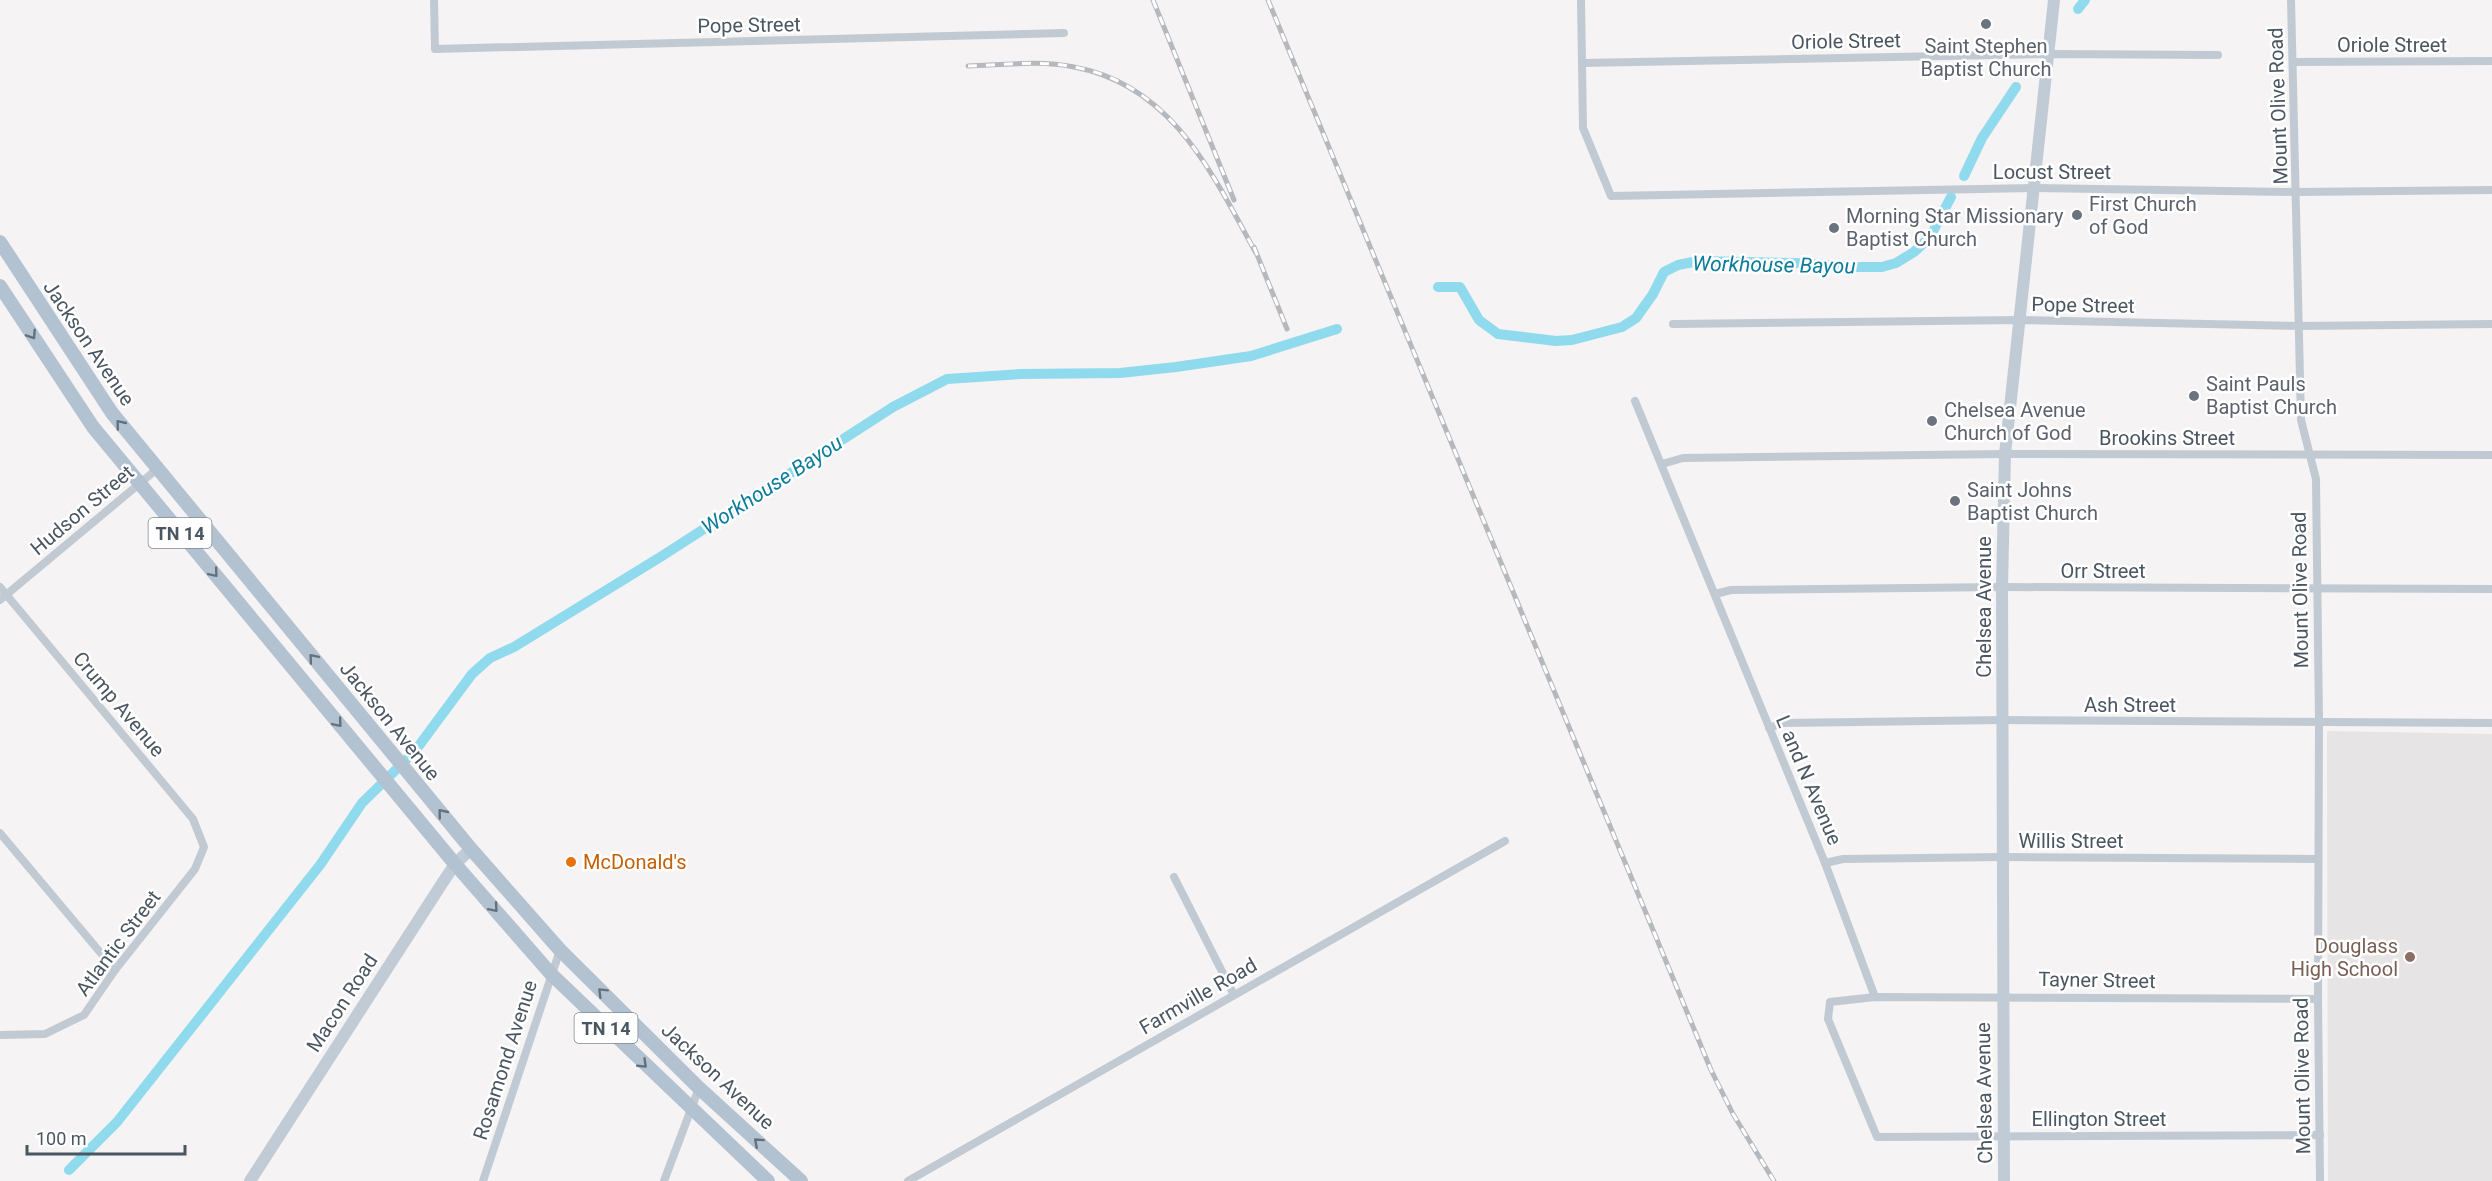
<svg xmlns="http://www.w3.org/2000/svg" width="2492" height="1181" font-family="Roboto,sans-serif">
	<style>
		.education { fill: #e6e4e5 }
		.lines { fill: none; stroke-linecap: round; stroke-linejoin: round }
		.canal { stroke: #90daee; stroke-width: 10 }
		.minor { stroke: #c1cad2; stroke-width: 8 }
		.secondary { stroke: #c1cbd6; stroke-width: 12 }
		.primary { stroke: #b3c2d1; stroke-width: 14 }
		.rail-casing { stroke: #b5b8bd; stroke-width: 5 }
		.rail { stroke: #fff; stroke-width: 3; stroke-dasharray: 9; stroke-linecap: butt }
		.oneway { stroke: #64717d }
		.worship-dot { fill: #6b7280; stroke: #fff; stroke-width: 2 }
		.food-dot { fill: #e8710a; stroke: #fff; stroke-width: 2 }
		.education-dot { fill: #8d6e63; stroke: #fff; stroke-width: 2 }
		.labels { text-anchor: middle; dominant-baseline: central; stroke-width: 5; stroke-linejoin: round; paint-order: stroke }
		.shield { fill: #fff; stroke: #808990; stroke-width: 1.5 }
		.shield-label { font-size: 18px; font-weight: bold; fill: #4a5661 }
		.street-label { font-size: 20px; fill: #4a5661; stroke: #fff }
		.worship-label { font-size: 20px; fill: #5b616d; stroke: #fff; text-anchor: start }
		.food-label { font-size: 20px; fill: #c56008; stroke: #fff; text-anchor: start }
		.education-label { font-size: 20px; fill: #785e54; stroke: #fff; text-anchor: end }
		.water-label { font-size: 21px; font-style: italic; fill: #0c7c9b; stroke: #fff }
	</style>
	<rect width="100%" height="100%" fill="#f5f3f3"/>
	<!-- education -->
	<path class="education" d="M2327,731L2492,734V1181H2328Z"/>
	<g class="lines">
		<!-- canal -->
		<g class="canal">
			<path d="M2078,9L2085,0"/>
			<path d="M1964,176L1982,138L2016,87"/>
			<path d="M1438,287H1460L1479,320L1498,334L1556,341L1572,340L1622,327L1636,318L1653,294L1664,272L1678,265L1698,261L1795,263L1859,267H1882L1896,263L1914,252L1930,237L1951,197"/>
			<path d="M69,1170L117,1122L320,865L362,803L415,751L472,674L490,658L514,647L662,556L893,407L947,379L1021,374L1120,373L1176,367L1251,356L1337,329"/>
		</g>
		<!-- minor -->
		<g class="minor">
			<path d="M434,0L435,49L1064,33"/>
			<path d="M1581,0L1583,128L1611,196L2035,188L2296,192L2492,190"/>
			<path d="M2291,0L2301,420L2316,479L2319,722L2318,999L2320,1181"/>
			<path d="M2293,62L2492,61"/>
			<path d="M1582,63L2049,54L2218,55"/>
			<path d="M1673,324L2020,320L2299,326L2492,324"/>
			<path d="M1635,401L1825,863L1875,997"/>
			<path d="M1662,464L1683,458L2005,454L2492,455"/>
			<path d="M0,587L193,819L204,847L195,869L115,970L84,1015L45,1034L0,1035"/>
			<path d="M1715,594L1731,590L2002,587L2492,589"/>
			<path d="M0,600L157,469"/>
			<path d="M1769,728L1783,723L2003,720L2492,723"/>
			<path d="M0,833L115,970"/>
			<path d="M1825,863L1843,859L2003,857L2318,859"/>
			<path d="M1174,877L1234,995"/>
			<path d="M2318,999L1875,997L1830,1002L1828,1019L1877,1137L2320,1135"/>
			<path d="M483,1181L560,950"/>
			<path d="M664,1181L699,1088"/>
			<path d="M908,1181L1505,841"/>
		</g>
		<!-- secondary -->
		<g class="secondary">
			<path d="M250,1181L443,882L455,864L471,849"/>
			<path d="M2004,1181L2002,587L2005,454L2054,0"/>
		</g>
		<!-- primary -->
		<g class="primary">
			<path d="M0,242L112,413L471,849L560,950L699,1088L801,1181"/>
			<path d="M0,286L93,427L455,864L551,974L768,1181"/>
		</g>
		<!-- rail casing -->
		<g class="rail-casing">
			<g id="rail">
				<path d="M1153,0L1234,200"/>
				<path d="M1268,0L1711,1070L1733,1114L1774,1181"/>
				<path d="M968,66C1002,65 1040,60 1074,67C1172,85 1212,173 1256,253"/>
				<path d="M1254,247L1287,329"/>
			</g>
		</g>
		<!-- rail -->
		<use href="#rail" class="rail"/>
	</g>
	<!-- one-way arrows -->
	<defs><path id="oneway-chevron" d="M-2-3.5L2.5 0L-2 3.5" fill="none" stroke-width="1.6" stroke-linecap="round" stroke-linejoin="round" transform="scale(1.5)"/></defs>
	<g class="oneway">
		<use href="#oneway-chevron" transform="translate(32 335) rotate(57)"/>
		<use href="#oneway-chevron" transform="translate(120 424) rotate(-129)"/>
		<use href="#oneway-chevron" transform="translate(214 573) rotate(50)"/>
		<use href="#oneway-chevron" transform="translate(313 658) rotate(-130)"/>
		<use href="#oneway-chevron" transform="translate(338 723) rotate(50)"/>
		<use href="#oneway-chevron" transform="translate(442 813) rotate(-129)"/>
		<use href="#oneway-chevron" transform="translate(494 908) rotate(49)"/>
		<use href="#oneway-chevron" transform="translate(602 992) rotate(-135)"/>
		<use href="#oneway-chevron" transform="translate(643 1064) rotate(44)"/>
		<use href="#oneway-chevron" transform="translate(758 1142) rotate(-138)"/>
	</g>
	<!-- markers -->
	<g class="worship-dot">
		<circle cx="1986" cy="24" r="6"/>
		<circle cx="2077" cy="215" r="6"/>
		<circle cx="1834" cy="228" r="6"/>
		<circle cx="2194" cy="396" r="6"/>
		<circle cx="1932" cy="421" r="6"/>
		<circle cx="1955" cy="501" r="6"/>
	</g>
	<circle class="food-dot" cx="571" cy="862" r="6"/>
	<circle class="education-dot" cx="2410" cy="957" r="6"/>
	<g class="labels">
		<!-- shield labels -->
		<g class="shield">
			<rect x="148.5" y="518" width="63" height="30" rx="4.5"/>
			<rect x="574.5" y="1013" width="63" height="30" rx="4.5"/>
		</g>
		<g class="shield-label">
			<text x="180" y="533">TN 14</text>
			<text x="606" y="1028">TN 14</text>
		</g>
		<!-- street labels -->
		<g class="street-label">
			<text transform="translate(749 25) rotate(-1)">Pope Street</text>
			<text transform="translate(1846 41) rotate(-1)">Oriole Street</text>
			<text x="2392" y="45">Oriole Street</text>
			<text transform="translate(2278 106) rotate(-92)">Mount Olive Road</text>
			<text x="2052" y="172">Locust Street</text>
			<text transform="translate(2083 305) rotate(1)">Pope Street</text>
			<text transform="translate(89 343) rotate(56)">Jackson Avenue</text>
			<text x="2167" y="438">Brookins Street</text>
			<text transform="translate(82 510) rotate(-40)">Hudson Street</text>
			<text x="2103" y="571">Orr Street</text>
			<text transform="translate(2300 590) rotate(-91)">Mount Olive Road</text>
			<text transform="translate(1984 607) rotate(-90)">Chelsea Avenue</text>
			<text transform="translate(119 704) rotate(50)">Crump Avenue</text>
			<text x="2130" y="705">Ash Street</text>
			<text transform="translate(390 721) rotate(51)">Jackson Avenue</text>
			<text transform="translate(1809 780) rotate(67)">L and N Avenue</text>
			<text x="2071" y="841">Willis Street</text>
			<text transform="translate(118 943) rotate(-53)">Atlantic Street</text>
			<text transform="translate(2097 980) rotate(1)">Tayner Street</text>
			<text transform="translate(1198 996) rotate(-30)">Farmville Road</text>
			<text transform="translate(342 1003) rotate(-57)">Macon Road</text>
			<text transform="translate(505 1060) rotate(-72)">Rosamond Avenue</text>
			<text transform="translate(718 1076) rotate(43)">Jackson Avenue</text>
			<text transform="translate(2302 1076) rotate(-91)">Mount Olive Road</text>
			<text transform="translate(1984 1093) rotate(-91)">Chelsea Avenue</text>
			<text x="2099" y="1119">Ellington Street</text>
		</g>
		<!-- worship labels -->
		<g class="worship-label">
			<text x="1986" y="46" text-anchor="middle">Saint Stephen<tspan x="1986" dy="23">Baptist Church</tspan></text>
			<text x="2089" y="204">First Church<tspan x="2089" dy="23">of God</tspan></text>
			<text x="1846" y="216">Morning Star Missionary<tspan x="1846" dy="23">Baptist Church</tspan></text>
			<text x="2206" y="384">Saint Pauls<tspan x="2206" dy="23">Baptist Church</tspan></text>
			<text x="1944" y="410">Chelsea Avenue<tspan x="1944" dy="23">Church of God</tspan></text>
			<text x="1967" y="490">Saint Johns<tspan x="1967" dy="23">Baptist Church</tspan></text>
		</g>
		<!-- food labels -->
		<g class="food-label">
			<text x="583" y="862">McDonald's</text>
		</g>
		<!-- education labels -->
		<g class="education-label">
			<text x="2398" y="946">Douglass<tspan x="2398" dy="23">High School</tspan></text>
		</g>
		<!-- water labels -->
		<g class="water-label">
			<text transform="translate(1774 265) rotate(1)">Workhouse Bayou</text>
			<text transform="translate(772 485) rotate(-33)">Workhouse Bayou</text>
		</g>
	</g>
	<!-- scale -->
	<path d="M27 1145v9h158v-9" fill="none" stroke="#4a5661" stroke-width="3"/>
	<text x="36" y="1145" font-size="18" fill="#4a5661" stroke="#ffffff" stroke-width="4.5" paint-order="stroke">100 m</text>
</svg>
